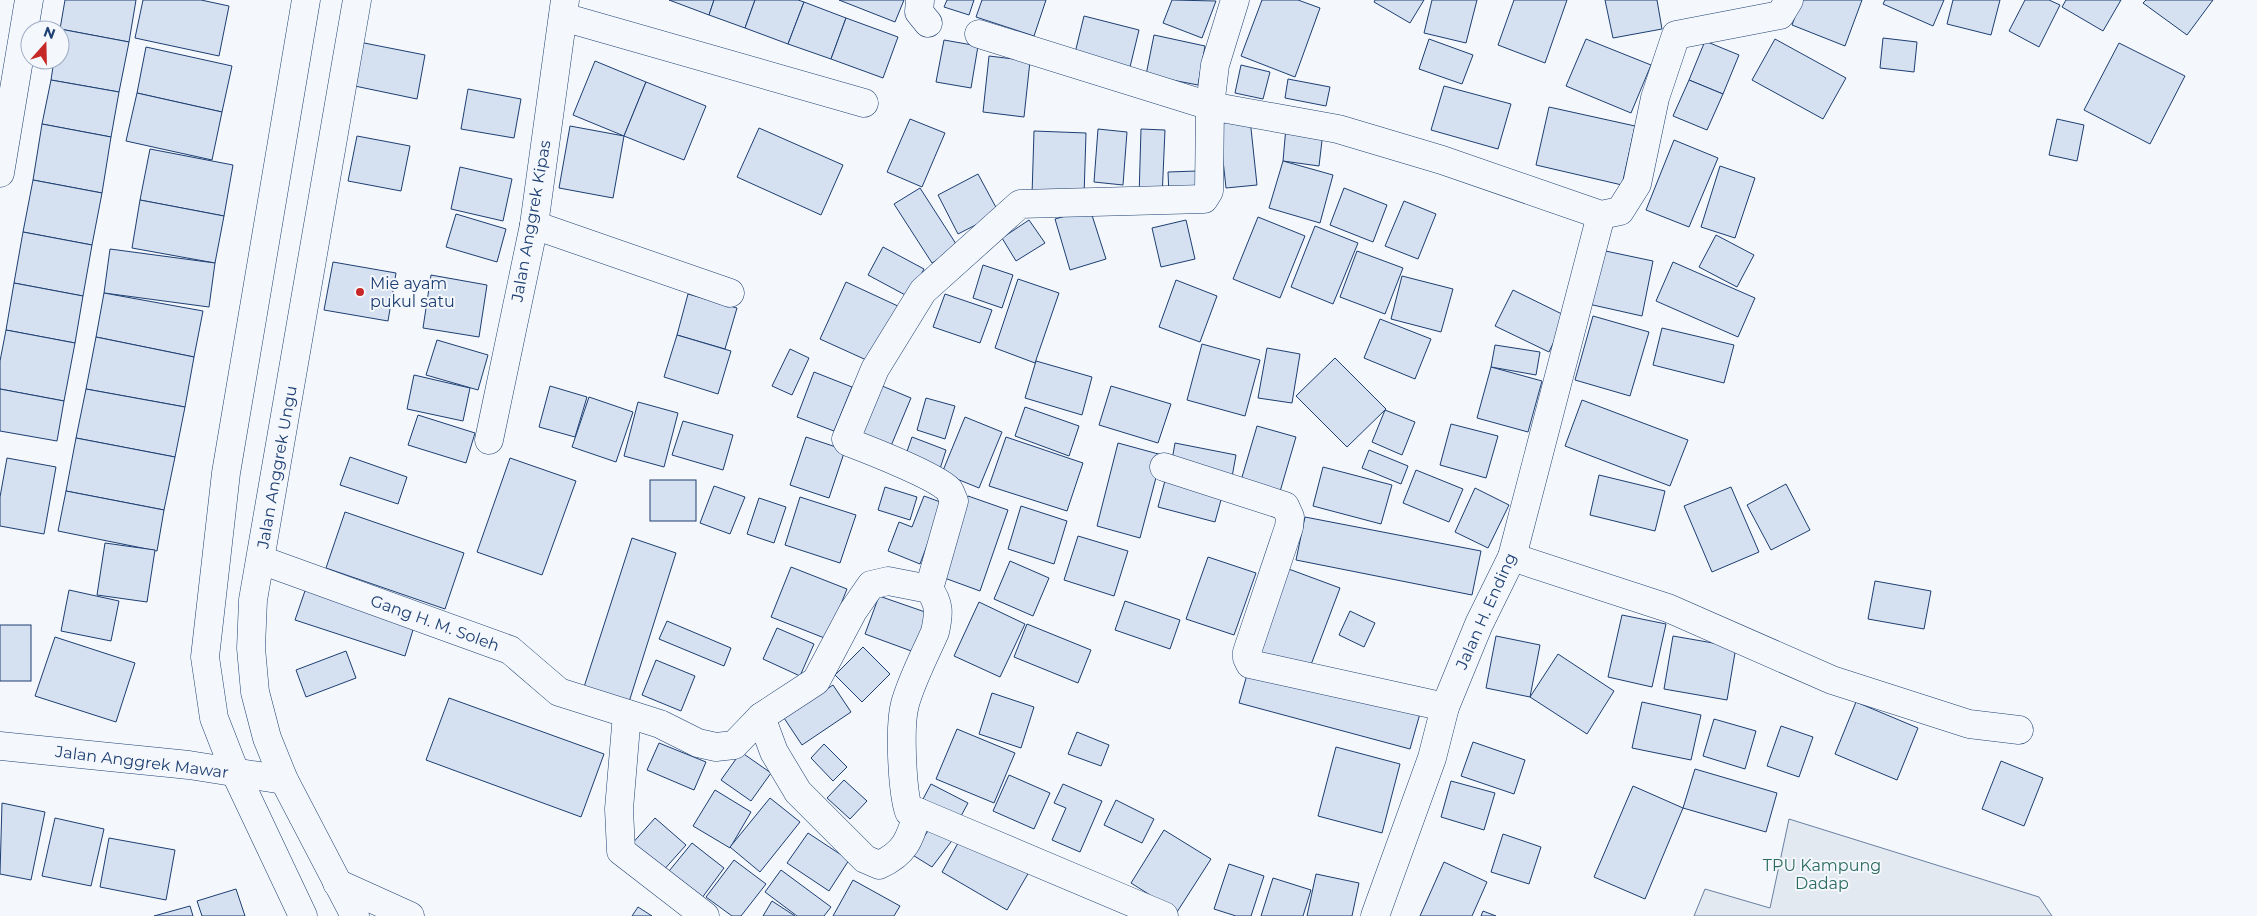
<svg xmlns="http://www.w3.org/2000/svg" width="2257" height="916" font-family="Montserrat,sans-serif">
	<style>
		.green { fill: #e3e9f0; stroke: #687fa3 }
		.building { fill: #d5e0f0; stroke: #1d3f73 }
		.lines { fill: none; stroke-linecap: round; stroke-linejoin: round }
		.minor-casing { stroke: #1d3f73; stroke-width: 29 }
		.tertiary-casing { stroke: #1d3f73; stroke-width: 29 }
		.minor { stroke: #f4f7fb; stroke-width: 28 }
		.tertiary { stroke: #f4f7fb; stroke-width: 28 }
		.poi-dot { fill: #c62828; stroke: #f4f7fb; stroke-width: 2 }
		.labels { text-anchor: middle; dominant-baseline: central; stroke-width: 4; stroke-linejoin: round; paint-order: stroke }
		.street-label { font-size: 16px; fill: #1d3f73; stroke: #f4f7fb }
		.poi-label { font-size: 16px; fill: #1d3f73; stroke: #f4f7fb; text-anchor: start }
		.park-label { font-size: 16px; fill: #2c6c60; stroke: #f4f7fb }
	</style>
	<rect width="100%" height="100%" fill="#f4f7fb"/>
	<!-- green -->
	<path class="green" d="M1789,819L2039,897L2052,916H1694L1705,889L1770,908Z"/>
	<!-- building -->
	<g class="building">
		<path d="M65,0H136L129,42L60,29Z"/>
		<path d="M143,0H201L229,6L219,56L135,38Z"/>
		<path d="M669,0H714L709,15Z"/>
		<path d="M714,0H755L745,28L709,15Z"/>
		<path d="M755,0H798L804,2L788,44L745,28Z"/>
		<path d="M839,0H904L895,22Z"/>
		<path d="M947,0H974L969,15L944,7Z"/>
		<path d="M982,0H1046L1034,36L976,17Z"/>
		<path d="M1172,0L1216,1L1202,38L1163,23Z"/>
		<path d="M1262,0H1298L1320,8L1295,77L1241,56Z"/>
		<path d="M1375,0H1424L1410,23L1374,2Z"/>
		<path d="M1432,0H1477L1466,43L1424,33Z"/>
		<path d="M1514,0H1567L1545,63L1498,45Z"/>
		<path d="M1605,0H1657L1662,29L1613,38Z"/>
		<path d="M1801,0H1862L1845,46L1792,25Z"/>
		<path d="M1885,0H1944L1933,26L1883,4Z"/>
		<path d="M1953,0H2000L1991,35L1947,24Z"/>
		<path d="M2025,0H2049L2060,5L2039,47L2009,31Z"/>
		<path d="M2066,0H2121L2103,31L2062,7Z"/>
		<path d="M2146,0H2213L2187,35L2143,3Z"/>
		<path d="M804,2L846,18L831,59L788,44Z"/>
		<path d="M1084,16L1139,30L1130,67L1075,53Z"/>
		<path d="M846,18L898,37L883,78L831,59Z"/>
		<path d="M60,29L129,42L119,92L51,80L54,60H60Z"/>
		<path d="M1154,35L1205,46L1198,85L1146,75Z"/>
		<path d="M1883,38L1917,42L1914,72L1880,68Z"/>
		<path d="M1429,39L1473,55L1462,84L1419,69Z"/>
		<path d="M1586,39L1651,65L1631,113L1566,86Z"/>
		<path d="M1775,39L1846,78L1823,119L1752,80Z"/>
		<path d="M944,40L978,46L971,88L936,82Z"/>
		<path d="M1705,41L1739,55L1723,94L1689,80Z"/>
		<path d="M359,42L425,55L417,99L350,85Z"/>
		<path d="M2119,43L2185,76L2150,144L2084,110Z"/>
		<path d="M146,47L232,66L222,112L137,93Z"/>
		<path d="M989,56L1030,61L1024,117L983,112Z"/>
		<path d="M595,61L646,82L624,136L573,115Z"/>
		<path d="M1241,65L1270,72L1263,99L1235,93Z"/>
		<path d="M1288,79L1330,87L1326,106L1285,98Z"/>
		<path d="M51,80L119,92L111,137L42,124Z"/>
		<path d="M1689,80L1723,94L1707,130L1673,116Z"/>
		<path d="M646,82L706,106L684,160L624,136Z"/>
		<path d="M1444,86L1511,104L1498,149L1431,130Z"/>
		<path d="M468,89L521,99L514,138L461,129Z"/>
		<path d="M137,93L222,112L212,160L126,141Z"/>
		<path d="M1549,107L1635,126L1622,185L1536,165Z"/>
		<path d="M910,119L945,133L922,187L887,172Z"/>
		<path d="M1250,119L1257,185L1226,188L1219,123Z"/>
		<path d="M2057,119L2084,125L2077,161L2049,155Z"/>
		<path d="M42,124L111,137L102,193L33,180Z"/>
		<path d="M570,126L624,136L613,198L559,188Z"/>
		<path d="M1286,127L1323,132L1319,166L1283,161Z"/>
		<path d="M759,128L843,165L821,215L737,177Z"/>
		<path d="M1098,129L1127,132L1123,185L1094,182Z"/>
		<path d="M1141,129L1165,130L1162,198L1139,197Z"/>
		<path d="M1034,131L1086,133L1084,196L1032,195Z"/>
		<path d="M357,136L410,146L401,191L348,181Z"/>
		<path d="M1674,140L1718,158L1689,227L1646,210Z"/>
		<path d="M150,149L233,165L224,216L140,200Z"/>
		<path d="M1283,161L1333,175L1320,223L1269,208Z"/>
		<path d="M1720,166L1755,178L1735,238L1701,227Z"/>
		<path d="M460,167L512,179L503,221L451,209Z"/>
		<path d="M1197,171L1198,194L1169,196L1168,172Z"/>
		<path d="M978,174L999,213L958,234L938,195Z"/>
		<path d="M33,180L102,193L92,245L23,232Z"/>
		<path d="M920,188L958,247L932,263L894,204Z"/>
		<path d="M1344,188L1387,205L1373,242L1330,225Z"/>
		<path d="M140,200L224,216L215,263L132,248Z"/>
		<path d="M1404,201L1436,214L1418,259L1385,246Z"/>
		<path d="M1090,209L1106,259L1070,270L1055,219Z"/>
		<path d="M456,214L506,229L497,262L446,247Z"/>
		<path d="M1258,217L1305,236L1280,298L1233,279Z"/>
		<path d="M1029,220L1045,243L1016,261L1002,238Z"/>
		<path d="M1186,220L1195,259L1161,267L1152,228Z"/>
		<path d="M1315,226L1358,243L1333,304L1291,287Z"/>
		<path d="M23,232L92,245L83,296L14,283Z"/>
		<path d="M1716,235L1754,255L1737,287L1699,267Z"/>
		<path d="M883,247L924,269L909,297L868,275Z"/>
		<path d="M110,249L215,263L209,307L104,293Z"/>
		<path d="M1596,249L1653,261L1642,316L1584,303Z"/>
		<path d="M1357,251L1403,268L1385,314L1340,297Z"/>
		<path d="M333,262L396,273L388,321L324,310Z"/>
		<path d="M1673,262L1755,298L1738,337L1656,301Z"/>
		<path d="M983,265L1013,275L1002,308L973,298Z"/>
		<path d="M431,275L487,285L479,337L423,328Z"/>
		<path d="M1402,276L1453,289L1441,332L1391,319Z"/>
		<path d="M1018,279L1059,293L1035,363L995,348Z"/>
		<path d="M1176,280L1217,296L1200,342L1159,327Z"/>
		<path d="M846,282L900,307L873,363L820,339Z"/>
		<path d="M14,283L83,296L75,343L6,330Z"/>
		<path d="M1513,290L1566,316L1549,352L1495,326Z"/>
		<path d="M104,293L203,311L194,357L96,337Z"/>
		<path d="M688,294L737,308L725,349L677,335Z"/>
		<path d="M945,294L992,310L980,343L933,327Z"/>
		<path d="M1593,316L1649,332L1630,396L1575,380Z"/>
		<path d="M1380,319L1431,339L1415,379L1364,358Z"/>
		<path d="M1662,328L1734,345L1724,383L1653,365Z"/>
		<path d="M6,330L75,343L64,401L0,389V361Z"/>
		<path d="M677,335L731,351L718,394L664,377Z"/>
		<path d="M96,337L194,357L185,407L86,389Z"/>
		<path d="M437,340L488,355L478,390L426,375Z"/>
		<path d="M1202,344L1260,360L1245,416L1187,400Z"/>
		<path d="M1495,345L1540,352L1536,375L1491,367Z"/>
		<path d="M1267,348L1300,354L1292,403L1258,398Z"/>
		<path d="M790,349L809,358L792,395L772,386Z"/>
		<path d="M1335,358L1386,409L1347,447L1296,396Z"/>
		<path d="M1036,361L1092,377L1082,415L1025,398Z"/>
		<path d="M1491,367L1542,381L1528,432L1477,418Z"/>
		<path d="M814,372L852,387L834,431L797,417Z"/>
		<path d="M414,375L470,388L463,421L407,409Z"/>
		<path d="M875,383L911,398L888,453L851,438Z"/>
		<path d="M550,386L587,397L575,437L539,427Z"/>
		<path d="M1111,386L1171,404L1158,443L1099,425Z"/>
		<path d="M0,389L64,401L57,441L0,431Z"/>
		<path d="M86,389L185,407L175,457L76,438Z"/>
		<path d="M589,397L633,412L616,462L572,447Z"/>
		<path d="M926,398L955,406L945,439L917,430Z"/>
		<path d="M1582,400L1688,440L1670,486L1565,446Z"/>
		<path d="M638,402L678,413L664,467L624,456Z"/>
		<path d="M1025,407L1079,426L1069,456L1015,436Z"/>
		<path d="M1385,410L1415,422L1402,455L1372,442Z"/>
		<path d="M418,415L475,433L466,463L408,445Z"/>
		<path d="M965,417L1002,432L979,488L942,473Z"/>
		<path d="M683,421L733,435L723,470L672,455Z"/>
		<path d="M1451,424L1498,436L1486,478L1440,465Z"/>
		<path d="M1257,426L1296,437L1279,495L1240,484Z"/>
		<path d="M806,437L845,450L829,498L790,485Z"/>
		<path d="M912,437L946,450L939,472L904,460Z"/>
		<path d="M1006,437L1083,463L1067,511L989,486Z"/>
		<path d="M76,438L175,457L164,510L66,491Z"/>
		<path d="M1118,443L1162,455L1140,538L1097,526Z"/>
		<path d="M1175,443L1236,455L1232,477L1171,466Z"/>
		<path d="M1369,450L1408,466L1401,484L1362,468Z"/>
		<path d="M350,457L407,477L398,504L340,485Z"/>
		<path d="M7,458L56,467L44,534L0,526V497Z"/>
		<path d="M510,458L576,481L542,575L477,552Z"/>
		<path d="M1323,467L1392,485L1381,524L1313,506Z"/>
		<path d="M1416,470L1463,489L1449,522L1403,503Z"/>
		<path d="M1167,473L1224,489L1215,522L1158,507Z"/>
		<path d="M1599,475L1665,491L1655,531L1590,515Z"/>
		<rect x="650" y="480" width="46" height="41"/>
		<path d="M1786,484L1810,530L1771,550L1747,505Z"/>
		<path d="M714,486L745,497L730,534L700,523Z"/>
		<path d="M885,487L917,497L910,520L878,510Z"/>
		<path d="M1731,487L1759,552L1712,572L1684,506Z"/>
		<path d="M1475,488L1509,505L1488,548L1455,532Z"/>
		<path d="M66,491L164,510L157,551L58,531Z"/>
		<path d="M924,496L943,503L920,564L888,551L899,522L912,527Z"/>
		<path d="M968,496L1008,510L980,591L939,576Z"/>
		<path d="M800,497L856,515L840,563L785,545Z"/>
		<path d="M759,498L786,507L774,543L747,534Z"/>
		<path d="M1021,506L1067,521L1054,564L1008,549Z"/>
		<path d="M345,512L464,553L445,609L326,568Z"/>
		<path d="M1305,517L1481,551L1472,595L1296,560Z"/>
		<path d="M1078,536L1128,551L1114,596L1064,580Z"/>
		<path d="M632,538L676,553L629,702L584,687Z"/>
		<path d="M105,543L155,550L147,602L97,595Z"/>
		<path d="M1208,557L1256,573L1234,635L1186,619Z"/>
		<path d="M1010,561L1049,578L1033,616L994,599Z"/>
		<path d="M791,567L847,589L827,639L771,617Z"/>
		<path d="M1286,568L1340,588L1309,670L1255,650Z"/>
		<path d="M1875,581L1931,591L1924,629L1868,619Z"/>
		<path d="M307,585L416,620L405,656L295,620Z"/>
		<path d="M69,590L119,601L111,641L61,631Z"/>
		<path d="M879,596L928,613L914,652L865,634Z"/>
		<path d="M1125,601L1180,620L1170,649L1115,630Z"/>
		<path d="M979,602L1025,624L1000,677L954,656Z"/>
		<path d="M1350,611L1375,623L1364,647L1339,635Z"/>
		<path d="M1622,615L1666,624L1652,687L1608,677Z"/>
		<path d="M667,621L731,648L724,666L659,639Z"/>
		<path d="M1027,624L1091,650L1078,683L1014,657Z"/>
		<rect x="0" y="625" width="31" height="56"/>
		<path d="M777,628L814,644L800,676L763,659Z"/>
		<path d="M1496,636L1540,645L1530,697L1486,688Z"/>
		<path d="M1673,636L1736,647L1727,700L1664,689Z"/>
		<path d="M55,637L135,663L116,722L35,696Z"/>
		<path d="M863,647L890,674L862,702L835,675Z"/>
		<path d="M346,651L356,678L306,697L296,670Z"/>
		<path d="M1558,654L1614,691L1587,734L1530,697Z"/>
		<path d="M656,660L695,676L681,711L642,695Z"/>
		<path d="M1250,664L1421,710L1410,749L1239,703Z"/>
		<path d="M833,685L851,712L802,745L784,718Z"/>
		<path d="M992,693L1034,707L1021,748L979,734Z"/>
		<path d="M449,698L604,754L581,817L426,760Z"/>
		<path d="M1642,702L1701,715L1691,760L1632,748Z"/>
		<path d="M1856,702L1918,728L1897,780L1835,754Z"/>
		<path d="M1714,719L1756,731L1745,769L1703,756Z"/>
		<path d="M1781,726L1813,737L1799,777L1767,766Z"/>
		<path d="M957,729L1015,753L994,803L936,779Z"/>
		<path d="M1077,732L1109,745L1101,766L1068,754Z"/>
		<path d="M1473,742L1525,760L1514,794L1461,776Z"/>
		<path d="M659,743L706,762L694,790L647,770Z"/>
		<path d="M824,744L847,767L833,781L811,758Z"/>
		<path d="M1336,747L1400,764L1382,833L1318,816Z"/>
		<path d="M741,752L771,773L751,801L721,780Z"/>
		<path d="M2001,761L2043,778L2024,826L1982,809Z"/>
		<path d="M1695,769L1777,793L1766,832L1683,808Z"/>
		<path d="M1009,775L1050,793L1034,829L993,811Z"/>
		<path d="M844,780L867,801L850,819L827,798Z"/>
		<path d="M1451,781L1495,793L1484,830L1441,817Z"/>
		<path d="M931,784L968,803L960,818L923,799Z"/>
		<path d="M1063,784L1102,801L1080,852L1052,840L1066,808L1054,803Z"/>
		<path d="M1633,786L1683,808L1645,899L1594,877Z"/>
		<path d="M715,790L751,812L730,848L693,826Z"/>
		<path d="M770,798L800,822L760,872L730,847Z"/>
		<path d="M1116,800L1154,819L1142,843L1104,825Z"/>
		<path d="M2,803L45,812L31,880L0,874Z"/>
		<path d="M55,818L104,829L91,886L42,876Z"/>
		<path d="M655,818L686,845L661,873L630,846Z"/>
		<path d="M934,823L954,838L932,867L911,854Z"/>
		<path d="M1164,830L1211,859L1177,912L1131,883Z"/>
		<path d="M808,833L849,860L829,891L787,863Z"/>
		<path d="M963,834L1029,872L1007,910L942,872Z"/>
		<path d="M1503,834L1541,847L1529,884L1491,872Z"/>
		<path d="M109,838L175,850L166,900L100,887Z"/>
		<path d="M692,843L724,868L699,902L665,876Z"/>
		<path d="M734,860L766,884L741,916H732L706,897Z"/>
		<path d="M1444,862L1487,882L1472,916H1420Z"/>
		<path d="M1229,864L1264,876L1251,916H1236L1214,909Z"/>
		<path d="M781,870L831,907L824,916H797L765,892Z"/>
		<path d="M1316,874L1359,883L1352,916H1307Z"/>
		<path d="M1273,878L1311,890L1303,916H1261Z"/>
		<path d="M853,880L900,906L894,916H833Z"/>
		<path d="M236,889L245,916H202L197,901Z"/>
		<path d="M772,901L795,916H763Z"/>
		<path d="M190,906L193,916H154Z"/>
		<path d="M638,907L652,916H632Z"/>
		<path d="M1483,911L1496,916H1481Z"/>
	</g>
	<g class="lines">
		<!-- minor casing -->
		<g class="minor-casing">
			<g id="minor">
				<path d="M920,0L919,12L928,23"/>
				<path d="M563,17L864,103"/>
				<path d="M979,34L1210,106L1215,65L1235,0"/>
				<path d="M0,173L29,0"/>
				<path d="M534,225L730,293"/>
				<path d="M489,440L534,225L565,0"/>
				<path d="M1164,467L1285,506L1290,517L1289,527L1247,652V658L1250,664L1445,707"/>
				<path d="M1512,557L1668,608L1832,680L1969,724L2019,730"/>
				<path d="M261,560L510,650L559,692L660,724L698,743L716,747L734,745L761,717L774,752L798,792L865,859L879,865C906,853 910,838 918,812L1164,916"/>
				<path d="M929,589L954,501C952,497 951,493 949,490C936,476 869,450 848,442L846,439L875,369L923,291L1020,204L1204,199L1209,191L1210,106L1338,129L1442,160L1601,215L1620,211L1637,184L1655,98L1676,35L1780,15L1789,0"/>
				<path d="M627,714L619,809L621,851L705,916"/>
				<path d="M761,717L816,681L853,611L871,585L888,581L929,589C940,604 939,614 935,632C925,655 912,679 905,704C899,726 902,791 909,812H918"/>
				<path d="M0,746L189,765L284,780"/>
				<path d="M337,883L410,916"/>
				<path d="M1375,916L1432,758L1445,707L1479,624L1512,557L1601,215"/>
			</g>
		</g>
		<!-- tertiary casing -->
		<g class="tertiary-casing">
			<g id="tertiary">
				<path d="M303,916L235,772L214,718L205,657L226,473L306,0"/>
				<path d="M355,916L284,780L267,738L255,692L251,648L253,600L357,0"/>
			</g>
		</g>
		<!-- minor -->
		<use href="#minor" class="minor"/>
		<!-- tertiary -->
		<use href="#tertiary" class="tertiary"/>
	</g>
	<!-- markers -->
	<circle class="poi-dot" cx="360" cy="292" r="5"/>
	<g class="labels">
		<!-- street labels -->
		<g class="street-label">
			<text transform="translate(531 221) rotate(-80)">Jalan Anggrek Kipas</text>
			<text transform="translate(277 467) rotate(-80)">Jalan Anggrek Ungu</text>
			<text transform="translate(1486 611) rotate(-66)">Jalan H. Ending</text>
			<text transform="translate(435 623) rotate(20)">Gang H. M. Soleh</text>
			<text transform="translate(142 762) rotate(7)">Jalan Anggrek Mawar</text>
		</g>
		<!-- poi labels -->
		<g class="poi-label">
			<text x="370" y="283">Mie ayam<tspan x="370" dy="18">pukul satu</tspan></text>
		</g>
		<!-- park labels -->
		<g class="park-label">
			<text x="1822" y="865">TPU Kampung<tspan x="1822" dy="18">Dadap</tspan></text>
		</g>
	</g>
	<!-- north arrow -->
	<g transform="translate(45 45) rotate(20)"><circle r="24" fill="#f4f7fb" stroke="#9eadc5"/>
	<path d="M0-4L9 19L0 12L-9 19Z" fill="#c62828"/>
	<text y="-8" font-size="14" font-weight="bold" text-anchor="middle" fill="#1d3f73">N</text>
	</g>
</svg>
